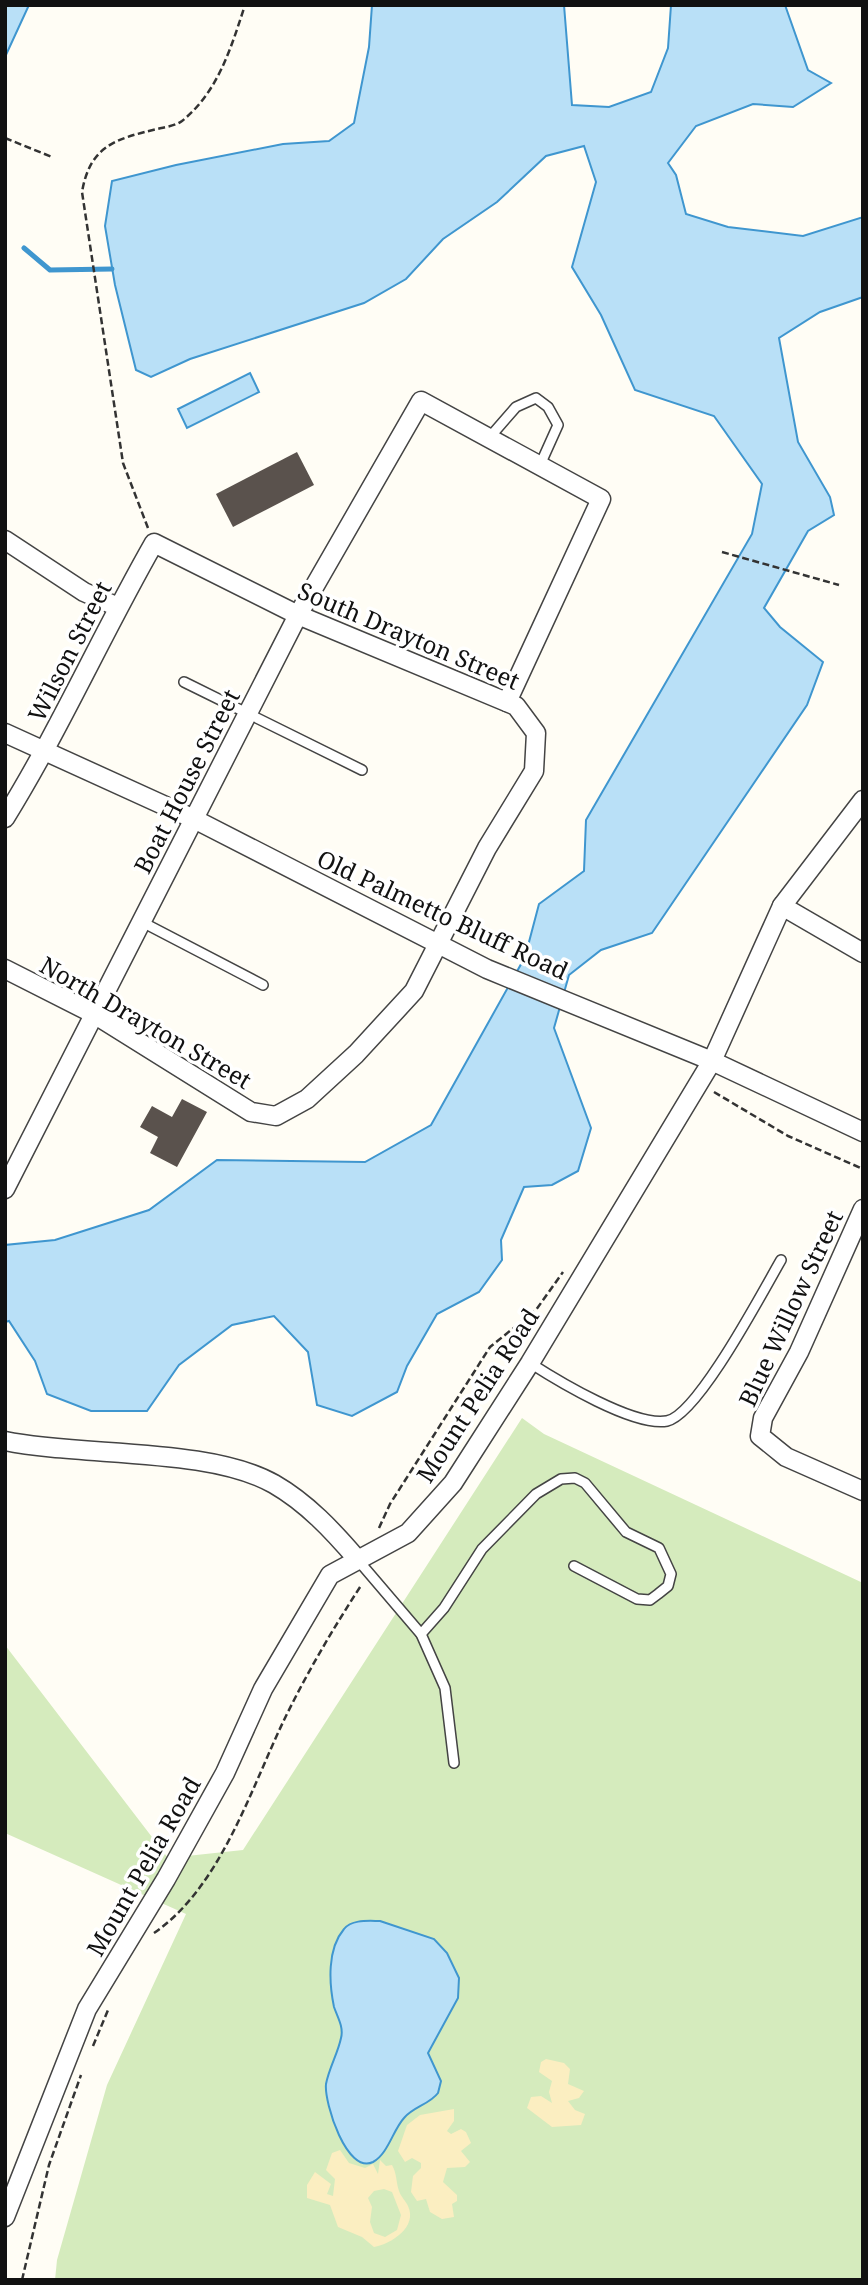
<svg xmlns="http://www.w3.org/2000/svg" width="868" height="2285" font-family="'Noto Serif',serif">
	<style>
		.green { fill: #d5ebbd }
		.sand { fill: #fbeec1; fill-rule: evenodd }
		.water { fill: #b9e0f7; stroke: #3f96cf; stroke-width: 2 }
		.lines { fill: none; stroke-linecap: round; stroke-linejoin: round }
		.stream { stroke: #3f96cf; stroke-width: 5 }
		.building { fill: #5a524d }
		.service-casing { stroke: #444; stroke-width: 12 }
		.minor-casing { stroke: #444; stroke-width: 21 }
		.path { stroke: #333; stroke-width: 2.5; stroke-dasharray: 7 3.5; stroke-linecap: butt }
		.service { stroke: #fff; stroke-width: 9 }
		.minor { stroke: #fff; stroke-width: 18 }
		.labels { text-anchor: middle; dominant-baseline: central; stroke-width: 7; stroke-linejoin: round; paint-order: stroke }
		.street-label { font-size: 24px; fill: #111; stroke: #fff }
	</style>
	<rect width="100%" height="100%" fill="#fffdf5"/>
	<!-- green -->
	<path class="green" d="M522,1418L544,1434L863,1583V2280H55L57,2260L107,2085L186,1914L5,1833V1645L168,1858L243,1850Z"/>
	<!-- sand -->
	<g class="sand">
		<path d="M546,2059L564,2063L570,2069L568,2084L584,2091L579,2098L568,2101L575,2110L585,2114L581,2125L552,2127L527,2108L531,2097L541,2096L552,2103L549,2092L552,2081L539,2072L541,2062Z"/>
		<path d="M454,2109V2121L447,2131L451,2134L461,2129L466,2132L471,2143L461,2151L470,2162L465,2167L447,2168L443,2182L457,2195V2201L452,2204L454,2217L442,2219L430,2212L426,2199L417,2201L411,2192L413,2176L421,2168V2163L412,2158L405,2162L398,2151L407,2125L420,2115Z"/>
		<path d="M340,2150L349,2163L365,2168L373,2164L378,2174L380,2160L386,2166L392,2165C397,2174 396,2182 399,2191C401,2197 406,2201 408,2206C418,2227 391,2244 374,2247L362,2237L338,2227L330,2205L307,2198V2185L315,2172L331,2184L327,2194L333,2196L335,2179L326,2170L332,2153ZM384,2189L392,2192L401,2215L397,2230L385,2237L374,2233L370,2222L372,2207L368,2198L374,2191Z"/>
	</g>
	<!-- water -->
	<g class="water">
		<path d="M5,5H29L5,57Z"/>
		<path d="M372,5H564L572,105L609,107L651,92L668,48L671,5H785L808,70L831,83L793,107L753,104L696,126L668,163L676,175L686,214L728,227L803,236L863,217V297L820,312L779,338L798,442L830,497L834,515L808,531L764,608L780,627L823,662L807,705L652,933L601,950L569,975L554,1028L591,1128L578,1171L552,1185L524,1187L501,1240L502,1260L479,1292L437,1314L407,1366L397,1392L352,1416L317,1405L308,1352L274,1316L232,1325L179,1365L147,1411H91L47,1394L35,1361L9,1321L5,1322V1245L55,1240L149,1210L217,1160L365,1162L431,1125L525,957L539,904L584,871L586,820L752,534L762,484L714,416L635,390L601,315L572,267L596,182L584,146L546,156L497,202L443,239L406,279L364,303L190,359L151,377L136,370L115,285L105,226L112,181L176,165L283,144L329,141L354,123L369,47Z"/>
		<path d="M250,373L259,392L187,428L178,409Z"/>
		<path d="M380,1921L434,1939L447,1953L459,1978L458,1998L428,2053L441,2081L438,2093C430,2104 413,2107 404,2118C393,2130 388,2154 373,2162C347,2175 324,2103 326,2084C329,2068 338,2053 341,2038C344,2027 337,2016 334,2007C329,1983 327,1949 344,1929C352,1919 369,1921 380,1921Z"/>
	</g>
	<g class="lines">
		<!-- stream -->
		<path class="stream" d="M24,248L50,270L112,269"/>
	</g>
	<!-- building -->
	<g class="building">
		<path d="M297,452L314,485L233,527L216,494Z"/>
		<path d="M182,1099L207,1112L177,1167L150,1153L158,1137L140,1127L152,1106L172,1117Z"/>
	</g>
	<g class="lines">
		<!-- service casing -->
		<g class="service-casing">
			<g id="service">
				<path d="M489,438L516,407L536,398L548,407L558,425L540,465"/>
				<path d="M184,682L362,770"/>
				<path d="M142,922L263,985"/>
				<path d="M530,1363C558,1381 634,1427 667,1421C698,1415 763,1291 781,1260"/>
				<path d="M357,1559L421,1634L445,1688L454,1763"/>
				<path d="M421,1634L444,1608L482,1549L536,1494L561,1479L575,1478L585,1483L626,1532L659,1548L671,1574L668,1586L658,1594L650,1600L637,1599L574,1566"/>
			</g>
		</g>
		<!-- minor casing -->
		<g class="minor-casing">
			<g id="minor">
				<path d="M5,540L84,592L118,607"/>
				<path d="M5,733L194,819L487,969L712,1061L863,1132"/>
				<path d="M5,818C60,729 102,634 154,543L298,615L516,706L536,733L534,771L487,848L414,991L356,1054L307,1099L276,1116L251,1112L94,1014L5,969"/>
				<path d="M782,906L863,953"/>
				<path d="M5,1189L298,615L421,401L601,499L507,702"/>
				<path d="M863,1209L799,1352L763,1418L760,1436L786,1457L863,1491"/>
				<path d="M5,1441C82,1457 209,1447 274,1484C307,1503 333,1531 357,1559"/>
				<path d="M5,2217L87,2009L166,1879L225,1773L263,1689L330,1575L408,1533L453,1483L530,1363L712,1061L782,906L863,800"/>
			</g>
		</g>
		<!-- path -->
		<g class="path">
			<path d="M5,138L52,157"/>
			<path d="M148,528L123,463L82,192C90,146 115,139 157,129C165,127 175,126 182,121C218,92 231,48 245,5"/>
			<path d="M722,552L839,585"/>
			<path d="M714,1092L788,1136L863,1169"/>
			<path d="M379,1528L390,1504L490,1347L536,1310L563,1272"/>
			<path d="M154,1933C221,1887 251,1788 285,1718C308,1671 334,1627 362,1584"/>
			<path d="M93,2046L108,2010"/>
			<path d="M22,2280L49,2165L81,2075"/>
		</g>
		<!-- service -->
		<use href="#service" class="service"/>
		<!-- minor -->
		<use href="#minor" class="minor"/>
	</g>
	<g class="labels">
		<!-- street labels -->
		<g class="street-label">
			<text transform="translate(409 635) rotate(23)">South Drayton Street</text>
			<text transform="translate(69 651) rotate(-63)">Wilson Street</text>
			<text transform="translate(186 781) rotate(-63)">Boat House Street</text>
			<text transform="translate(443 914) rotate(25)">Old Palmetto Bluff Road</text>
			<text transform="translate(146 1022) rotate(30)">North Drayton Street</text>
			<text transform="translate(790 1308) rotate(-65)">Blue Willow Street</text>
			<text transform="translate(477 1395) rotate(-57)">Mount Pelia Road</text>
			<text transform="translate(143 1866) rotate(-60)">Mount Pelia Road</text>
		</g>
	</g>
	<!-- border -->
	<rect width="868" height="2285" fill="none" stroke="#111111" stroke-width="14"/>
</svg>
